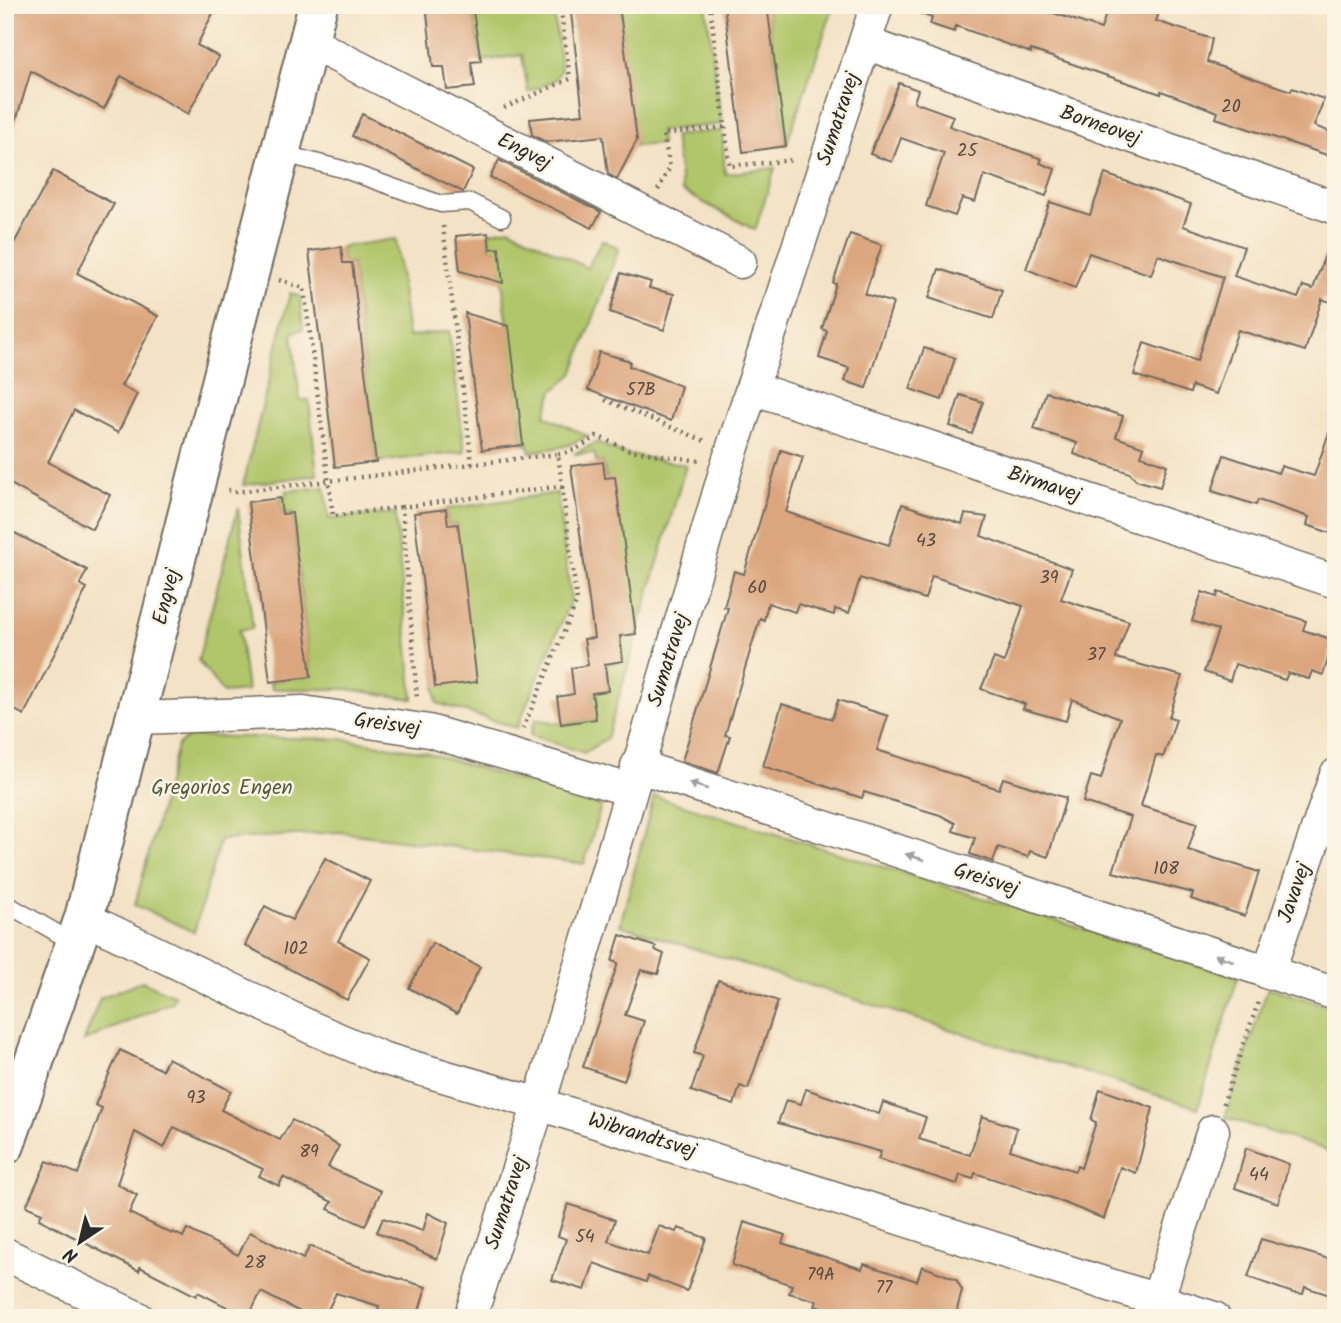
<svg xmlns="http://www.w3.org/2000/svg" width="1341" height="1323" font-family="Kalam,sans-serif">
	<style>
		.green { fill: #b1c66a; stroke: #6e784a; stroke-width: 2 }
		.building { fill: #dba67e }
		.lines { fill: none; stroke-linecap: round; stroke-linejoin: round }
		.lane-casing { stroke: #716b61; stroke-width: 19 }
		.street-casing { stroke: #716b61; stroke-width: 35 }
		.secondary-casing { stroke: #716b61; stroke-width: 42 }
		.path { stroke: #716b61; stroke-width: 4.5; stroke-dasharray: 2 5; stroke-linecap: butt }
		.lane { stroke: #fff; stroke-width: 16 }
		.street { stroke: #fff; stroke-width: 32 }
		.secondary { stroke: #fff; stroke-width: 38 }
		.oneway { fill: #a0a0a0 }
		.labels { text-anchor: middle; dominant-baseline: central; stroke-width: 5; stroke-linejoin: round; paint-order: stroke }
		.number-label { font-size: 18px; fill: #574a40 }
		.street-label { font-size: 21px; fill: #2b2b2b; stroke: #fcf5e5 }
		.park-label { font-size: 21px; fill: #535a3e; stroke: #fcf5e5 }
	</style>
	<rect width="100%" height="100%" fill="#fcf5e5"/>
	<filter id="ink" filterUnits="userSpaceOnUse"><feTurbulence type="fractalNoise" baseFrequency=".0143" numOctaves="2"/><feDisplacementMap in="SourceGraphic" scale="14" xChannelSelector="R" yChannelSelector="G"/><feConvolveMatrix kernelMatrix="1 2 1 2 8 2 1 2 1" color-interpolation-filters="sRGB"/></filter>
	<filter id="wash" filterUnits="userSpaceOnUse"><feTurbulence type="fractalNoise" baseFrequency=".00686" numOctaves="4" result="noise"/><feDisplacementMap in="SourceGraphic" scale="28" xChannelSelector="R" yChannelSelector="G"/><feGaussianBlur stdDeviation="1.57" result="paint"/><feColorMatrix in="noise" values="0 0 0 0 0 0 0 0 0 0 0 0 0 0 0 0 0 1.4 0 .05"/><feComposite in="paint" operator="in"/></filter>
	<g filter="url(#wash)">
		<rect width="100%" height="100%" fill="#f3e2c5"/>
		<!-- green -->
		<g class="green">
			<path d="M472,5H553L561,69L555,80L528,92L522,55L481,61Z"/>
			<path d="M619,5H706L722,124L660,131L661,144L635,146Z"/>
			<path d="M767,5H834L786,146Z"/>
			<path d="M722,130L725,174L775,168L755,230L682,191L674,136Z"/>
			<path d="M509,228L587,268L602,240L619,248L573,374L553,391L545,416L588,436L566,446L530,452L528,444L523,445L498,249H490L488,233Z"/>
			<path d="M396,239L408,337L449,331L465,452L376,462L352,263H343L341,247Z"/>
			<path d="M290,293L300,296L303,329L292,333L300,400H309L317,475L243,485Z"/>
			<path d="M597,442L620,453L686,465L607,738L584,753L530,735L536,719L561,724L595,719L592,693L608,690L605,664L623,661L620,636L636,634L603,462L597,463L594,453L574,454Z"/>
			<path d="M325,487L329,519L395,513L413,699L347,689H272L270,682L311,676L292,513L282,514L280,498L286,496V491Z"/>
			<path d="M557,493L571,599L517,728L437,703L435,687L458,524L448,525L446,509Z"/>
			<path d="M238,508L253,628L239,630L247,691L223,693L198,660Z"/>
			<path d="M189,736L342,739L426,752L601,806L584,864L339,832L220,840L194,932L135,905L177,746Z"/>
			<path d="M654,796L1238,977L1198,1108L620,925Z"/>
			<path d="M142,981L175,996L172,1002L84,1041L100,998Z"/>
			<path d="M1268,987L1336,1009V1153L1225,1117Z"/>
		</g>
		<g id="blocks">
			<!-- building -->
			<g class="building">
				<path d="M5,5H217L197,45L219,57L188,114L121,76L104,109L31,71L11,137L5,136Z"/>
				<path d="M426,5H472L481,61L471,62L475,87L447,90L444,67H433Z"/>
				<path d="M570,5H619L637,140L617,179L608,174L603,136L546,142L532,135L530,119L583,114Z"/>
				<path d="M724,5H767L786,146L743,152Z"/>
				<path d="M906,5H1030L1101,29L1109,5H1148L1160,10L1156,21L1212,39L1207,62L1291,91L1292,88L1324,99L1314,126L1336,134V158L1216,118L1218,112L1161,91V94L1031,50V53L956,26L954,32L930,24L932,18L906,8Z"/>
				<path d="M899,83L918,90L914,102L953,116L949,126L1042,159L1040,163L1055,169L1046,196L984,175L975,202L962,198L955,216L926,206L944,153L901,138L892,162L870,154Z"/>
				<path d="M362,114L473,170L463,192L352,136Z"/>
				<path d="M499,160L601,212L592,228L490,177Z"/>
				<path d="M53,171L114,204L77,273L158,316L121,386L137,394L118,433L74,410L48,462L110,495L92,529L5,481V260Z"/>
				<path d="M1105,174L1191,204L1183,226L1244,247L1234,276L1298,298L1303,286L1313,289L1332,235H1336V304L1322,299L1305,351L1238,330L1216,394L1192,386L1190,393L1134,375L1144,343L1197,361L1223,277L1158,255L1151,275L1089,253L1075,288L1026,269L1050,202L1090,215Z"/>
				<path d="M488,233L490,249L499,248L503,283L460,271L456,236Z"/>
				<path d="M850,234L882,245L865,294L893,303L866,388L845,381L849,368L819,358L827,331L822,329L836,284L833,283Z"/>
				<path d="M341,247L343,263H352L376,462L335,467L309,251Z"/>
				<path d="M939,269L1002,290L993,319L929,298Z"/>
				<path d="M621,273L651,282L649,288L674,294L664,330L610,312Z"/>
				<path d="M465,313L509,326L523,445L482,450Z"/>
				<path d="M924,348L955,358L942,400L910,389Z"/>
				<path d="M599,352L630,361L629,366L681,386L671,421L588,390Z"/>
				<path d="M1046,392L1123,416L1116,437L1144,447L1141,456L1167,465L1160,487L1136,480L1130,473L1074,454L1077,443L1034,429Z"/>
				<path d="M960,395L983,402L972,434L950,426Z"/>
				<path d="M1332,424H1336V535L1307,525L1309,517L1258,500L1256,505L1212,491L1224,455L1278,473L1281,466L1314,476Z"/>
				<path d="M781,450L803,457L786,512L889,545L902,504L962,524L965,514L987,517L981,536L1072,569L1061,599L1129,621L1116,658L1182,676L1169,717L1176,719L1171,735L1163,757L1156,755L1141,806L1197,823L1188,850L1259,872L1245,916L1191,899L1193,893L1113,872L1131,817L1083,802L1091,776L1101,779L1120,718L1072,699L1066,721L1023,709L1025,704L981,689L994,658L1004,662L1023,606L932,576L925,599L860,578L849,613L835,609L834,615L798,604L795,612L768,603L764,620L760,618L725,735L730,736L718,773L682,761L728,608L724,607L734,571L744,574Z"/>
				<path d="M603,462L605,478L615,477L636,634L620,636L623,661L605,664L608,691L592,693L596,719L561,724L557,697L574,694L571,668L588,665L584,639L594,638L571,466Z"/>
				<path d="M280,498L282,514L292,513L311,677L270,682L248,502Z"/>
				<path d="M446,509L448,525L458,524L477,682L435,687L414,513Z"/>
				<path d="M5,528L87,570L80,584L87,588L24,715L5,705Z"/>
				<path d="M1202,592L1217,597L1218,592L1306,621L1303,630L1334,640L1323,675L1312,671L1309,679L1288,673L1285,680L1235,664L1230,681L1204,672L1218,630L1192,621Z"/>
				<path d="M838,700L888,716L877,750L999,789L1003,778L1066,798L1048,857L1030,851L1028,857L998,847L993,862L970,854L975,838L953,831L955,823L940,815L864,792L862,798L763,766L782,704L832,719Z"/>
				<path d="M325,858L370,881L338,941L370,958L347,1000L245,945L265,906L292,920Z"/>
				<path d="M620,935L656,947L655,950L664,954L658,974L641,970L625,1015L644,1021L624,1081L583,1067L618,963L612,961Z"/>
				<path d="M432,943L480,967L457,1014L409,988Z"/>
				<path d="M718,980L778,1001L748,1089L740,1086L734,1105L691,1091L703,1056L694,1053Z"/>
				<path d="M120,1050L162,1070L168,1058L231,1091L221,1110L280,1140L292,1120L306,1128L339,1146L328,1167L381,1191L365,1226L328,1209L332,1202L283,1177L279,1186L259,1176L263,1169L174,1127L164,1148L135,1132L117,1184L137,1195L129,1213L172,1234L173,1232L183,1237L187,1229L238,1255L250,1232L303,1259L310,1246L344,1262L426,1287L417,1318H376L379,1306L336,1293L324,1318H312L261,1292L248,1318L198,1292L196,1296L140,1267L139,1271L39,1219L42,1213L26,1206L47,1161L78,1174L102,1108L95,1105Z"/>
				<path d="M806,1089L879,1114L883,1102L926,1117L919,1139L970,1155L982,1116L1017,1128L1010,1150L1075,1171L1077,1166L1081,1168L1096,1122L1091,1120L1100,1089L1153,1108L1136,1173L1120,1167L1104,1219L1052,1198L975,1173L973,1179L960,1175L957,1184L878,1159L881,1152L778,1123L786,1100L801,1104Z"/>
				<path d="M1246,1148L1289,1164L1278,1203L1235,1188Z"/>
				<path d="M568,1204L615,1220L608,1241L648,1255L659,1226L676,1232L678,1228L706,1238L687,1291L648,1276L646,1282L594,1263L585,1290L552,1280L566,1239L558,1236Z"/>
				<path d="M428,1213L448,1223L437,1259L377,1232L383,1218L423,1231Z"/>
				<path d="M744,1222L785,1235L782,1243L862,1269L864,1264L917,1281L922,1266L956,1279L962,1290L955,1318H839L827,1314L828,1310L815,1306L817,1301L789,1293L792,1285L732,1265Z"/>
				<path d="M1261,1239L1336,1261V1297L1305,1287L1303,1294L1293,1293L1248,1277Z"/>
			</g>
		</g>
	</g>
	<g filter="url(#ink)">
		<use href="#blocks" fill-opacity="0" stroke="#716b61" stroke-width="2"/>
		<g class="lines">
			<!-- lane casing -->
			<g class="lane-casing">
				<g id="lane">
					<path d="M280,153L342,169L441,204L470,202L502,218"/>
					<path d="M5,903L76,944"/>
				</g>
			</g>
			<!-- street casing -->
			<g class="street-casing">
				<g id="street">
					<path d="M309,42L740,262"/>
					<path d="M865,43L1336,208"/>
					<path d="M752,388L1336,582"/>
					<path d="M137,718L303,712L429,731L630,790"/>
					<path d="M637,766L1336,994"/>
					<path d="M84,918L310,1027L382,1058L539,1104L1214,1318"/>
					<path d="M1268,973L1336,775"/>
					<path d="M5,1254L138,1318"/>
					<path d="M1152,1316L1213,1131"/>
					<path d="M470,1318L539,1104L727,465L877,5"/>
				</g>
			</g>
			<!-- secondary casing -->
			<g class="secondary-casing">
				<path id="secondary" d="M5,1145L84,918L318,5"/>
			</g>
			<!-- path -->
			<g class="path">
				<path d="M504,108L570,79L560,5"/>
				<path d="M725,127L730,166L795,160"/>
				<path d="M658,190L670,167L663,134L725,127L710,5"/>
				<path d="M443,226L472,464"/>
				<path d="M279,280L304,288L333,516L402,507"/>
				<path d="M605,400L705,441"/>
				<path d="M558,454L575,450L597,436L629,450L699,461"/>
				<path d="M228,490L235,492L558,454L562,486L402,507L417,699"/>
				<path d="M523,729L577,601L562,486"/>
				<path d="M1223,1104L1259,1000"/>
			</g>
			<!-- lane -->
			<use href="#lane" class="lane"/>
			<!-- street -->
			<use href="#street" class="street"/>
			<!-- secondary -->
			<use href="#secondary" class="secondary"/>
		</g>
		<!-- one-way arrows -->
		<defs><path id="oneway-solid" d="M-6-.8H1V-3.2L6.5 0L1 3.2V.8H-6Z" transform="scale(1.75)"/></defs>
		<g class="oneway">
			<use href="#oneway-solid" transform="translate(698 786) rotate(-162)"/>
			<use href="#oneway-solid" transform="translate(915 857) rotate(-162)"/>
			<use href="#oneway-solid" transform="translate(1224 958) rotate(-162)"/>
		</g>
	</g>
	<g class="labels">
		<!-- number labels -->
		<g class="number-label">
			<text x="1231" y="107">20</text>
			<text x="967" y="151">25</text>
			<text x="641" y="390">57B</text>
			<text x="926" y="541">43</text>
			<text x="1049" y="578">39</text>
			<text x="757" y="588">60</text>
			<text x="1096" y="655">37</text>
			<text x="1166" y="869">108</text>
			<text x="296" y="949">102</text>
			<text x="196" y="1098">93</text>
			<text x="309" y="1152">89</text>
			<text x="1259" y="1175">44</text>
			<text x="585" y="1237">54</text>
			<text x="255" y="1263">28</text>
			<text x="821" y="1275">79A</text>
			<text x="884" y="1288">77</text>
		</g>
		<!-- street labels -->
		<g class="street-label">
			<text transform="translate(839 119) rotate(-72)">Sumatravej</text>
			<text transform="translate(1100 126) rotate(19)">Borneovej</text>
			<text transform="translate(524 152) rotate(27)">Engvej</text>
			<text transform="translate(1044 485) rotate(18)">Birmavej</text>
			<text transform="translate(167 597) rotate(-76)">Engvej</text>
			<text transform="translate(669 660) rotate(-73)">Sumatravej</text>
			<text transform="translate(387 725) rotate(8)">Greisvej</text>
			<text transform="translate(986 880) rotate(18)">Greisvej</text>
			<text transform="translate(1295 893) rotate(-71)">Javavej</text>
			<text transform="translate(642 1136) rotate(17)">Wibrandtsvej</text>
			<text transform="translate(507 1203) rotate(-72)">Sumatravej</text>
		</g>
		<!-- park labels -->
		<g class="park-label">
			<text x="222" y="788">Gregorios Engen</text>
		</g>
	</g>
	<!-- margin -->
	<rect width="1341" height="1323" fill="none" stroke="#fcf5e5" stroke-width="28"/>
	<!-- north arrow -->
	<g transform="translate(80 1242) rotate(215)" stroke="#fcf5e5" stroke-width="5" paint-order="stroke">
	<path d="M0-5L12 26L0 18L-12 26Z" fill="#2b2b2b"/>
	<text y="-10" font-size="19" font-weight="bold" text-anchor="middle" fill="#2b2b2b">N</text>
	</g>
</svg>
